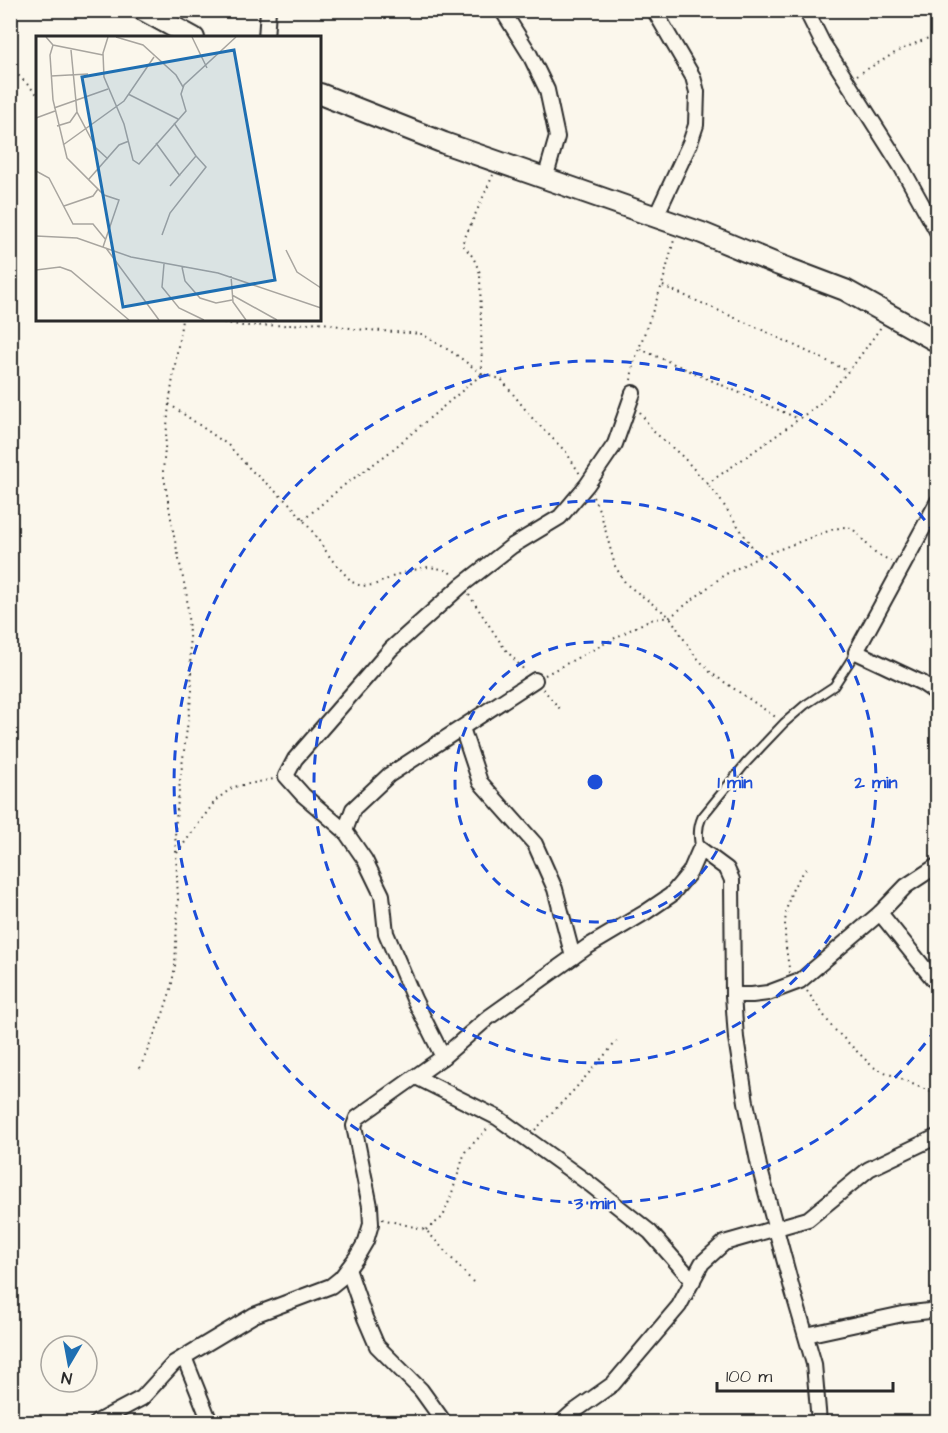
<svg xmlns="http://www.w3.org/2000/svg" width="948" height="1433" font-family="'Architects Daughter',sans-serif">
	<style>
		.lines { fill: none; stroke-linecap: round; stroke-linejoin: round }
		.lane-casing { stroke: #2b2b2b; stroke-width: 11 }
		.street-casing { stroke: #2b2b2b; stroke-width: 18 }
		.secondary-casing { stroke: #2b2b2b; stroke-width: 24 }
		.path { stroke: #2b2b2b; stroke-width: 2; stroke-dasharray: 1.5 4.5; stroke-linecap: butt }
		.lane { stroke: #fbf7ec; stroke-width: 7 }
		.street { stroke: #fbf7ec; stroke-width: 14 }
		.secondary { stroke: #fbf7ec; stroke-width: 20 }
		.ring { fill: none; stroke: #1d4ed8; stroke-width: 3; stroke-dasharray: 10 8 }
		.inset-road { fill: none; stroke: #a8a59f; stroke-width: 1.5 }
		.view { fill: #1f6fb2; fill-opacity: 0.15; stroke: #1f6fb2; stroke-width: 3 }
		.inset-edge { fill: none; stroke: #2b2b2b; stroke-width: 3 }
		.centre { fill: #1d4ed8; stroke: #fbf7ec; stroke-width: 3 }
		.ring-label { font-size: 18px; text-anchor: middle; font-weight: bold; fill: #1d4ed8; stroke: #fbf7ec; stroke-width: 4.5; stroke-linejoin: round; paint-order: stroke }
	</style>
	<rect width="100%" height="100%" fill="#fbf7ec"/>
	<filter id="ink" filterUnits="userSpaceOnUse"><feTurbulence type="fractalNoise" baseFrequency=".0167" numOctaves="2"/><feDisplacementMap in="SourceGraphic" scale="12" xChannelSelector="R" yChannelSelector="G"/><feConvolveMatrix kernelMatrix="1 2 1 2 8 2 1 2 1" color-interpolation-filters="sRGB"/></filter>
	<g filter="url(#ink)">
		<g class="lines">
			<!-- lane casing -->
			<g class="lane-casing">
				<path id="lane" d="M700,849C698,837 697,828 702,817L746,763L784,723L805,705L834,686L856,652"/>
			</g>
			<!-- street casing -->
			<g class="street-casing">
				<g id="street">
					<path d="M502,10L529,53L547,90L557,137L545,179"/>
					<path d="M654,10L693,77L697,92L696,125L690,143L656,216"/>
					<path d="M806,10L822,42L902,168L938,233"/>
					<path d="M266,38L268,10"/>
					<path d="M938,501L856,652L922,683L938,694"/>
					<path d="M462,728L480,782L535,844L555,889L573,957"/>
					<path d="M345,831L303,795L286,776L295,759L391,649L462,585L512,546L560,517L587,485L615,444L633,393"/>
					<path d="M880,913L938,985"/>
					<path d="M733,995H752L768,993L800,981L880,913L906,886L938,865"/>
					<path d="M443,1057L414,999L386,933L382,895L365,860L345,831L353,809L389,775L535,680"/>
					<path d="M416,1077L498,1118L591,1185L650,1232L693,1281"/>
					<path d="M348,1269L365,1318L377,1346L421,1390L444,1422"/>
					<path d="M806,1335L903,1314L938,1310"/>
					<path d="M184,1357L210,1422"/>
					<path d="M97,1422L142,1398L174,1363L254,1315L331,1286L341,1278L356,1258L366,1241L371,1224L370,1206L354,1126L357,1118L443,1057L489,1017L587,947L646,912L671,895L690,872L700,849L727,869L732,880L733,995L736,1038L746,1102L759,1166L793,1292L814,1364L819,1422"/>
					<path d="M562,1422L572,1413L613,1384L679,1306L702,1263L724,1243L808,1219L869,1169L938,1136"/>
				</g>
			</g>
			<!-- secondary casing -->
			<g class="secondary-casing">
				<g id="secondary">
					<path d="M143,10L194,38"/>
					<path d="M320,94L444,143L702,233L779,265L845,290L938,342"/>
				</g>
			</g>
			<!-- path -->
			<g class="path">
				<path d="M10,67L38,95"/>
				<path d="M857,75L902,49L938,34"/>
				<path d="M663,286L758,328L848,371"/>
				<path d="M212,320L243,326L290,325L318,322L355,329L422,334L455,354L482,374"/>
				<path d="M640,349L799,419"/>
				<path d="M482,374L480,273L473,257L462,244L493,175"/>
				<path d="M631,380L633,365L662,285L674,240"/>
				<path d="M169,404L228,445L252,471L292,506L312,531L332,560L352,582L361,586L374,585L401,573L426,567L437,568L448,571L454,576"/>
				<path d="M640,412L653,431L683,457L717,495L759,557"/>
				<path d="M707,484L773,438L822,402L855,363L881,327"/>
				<path d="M593,497L601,514L615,566L626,584L670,617L692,652L711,673L777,718"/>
				<path d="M303,520L343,486L386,455L482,374L501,379L533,419L566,452L580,474"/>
				<path d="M469,595L504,648L526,672"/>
				<path d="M545,675L649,620L670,617L724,575L759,557L831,530L843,527L852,528L875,553L891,561"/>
				<path d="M543,689L560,709"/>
				<path d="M177,853L216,800L233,787L274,779"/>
				<path d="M790,973C785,945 781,918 792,891C795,883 802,874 808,867"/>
				<path d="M807,991L832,1027L873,1067L938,1095"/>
				<path d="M140,1068L163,1014L171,989L175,966L178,900L175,829L180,781L192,691L187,597L174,536L163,471L169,404L182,320"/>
				<path d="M535,1130L574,1090L617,1041"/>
				<path d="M382,1219L426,1230L473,1282"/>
				<path d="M426,1230L443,1217L451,1196L465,1152L490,1126"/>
			</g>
			<!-- lane -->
			<use href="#lane" class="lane"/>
			<!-- street -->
			<use href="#street" class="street"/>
			<!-- secondary -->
			<use href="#secondary" class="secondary"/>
		</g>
	</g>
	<!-- distance rings -->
	<g class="ring">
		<circle cx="595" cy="782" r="140"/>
		<circle cx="595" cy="782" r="281"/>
		<path d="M936 1029A421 421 0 1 1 936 535"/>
	</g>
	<!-- overview -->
	<g transform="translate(36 36)">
		<rect width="285" height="285" fill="#fbf7ec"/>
		<path class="inset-road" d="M10,1L17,9L67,19M72,1L67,17L68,41L88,88L97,124L103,128L150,75L145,58L148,49L200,1M80,1L107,9L140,39L147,51M156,1L171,32M17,9L14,19L17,64L31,122L68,159L83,164L67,211M35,14L41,76L60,112L72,123M15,40L52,38M92,58L142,83M18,72L72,53M0,82L19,75M21,90L34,86L41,76M120,107L144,140M27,109L88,65L118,21M0,135L13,142L37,188H57L70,204M53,143L83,109L93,105M134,150L160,120L138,87M28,170L57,160L62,153M126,199L134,177L170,131L160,120M0,200L41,202L95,221L182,237L285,272M70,212L123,284M250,214L261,236L285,252M128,228L126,251L143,272L168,284M146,231L149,245L164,262L180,267L196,264M0,234L24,231L35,235L93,284M195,240L197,266L210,284M196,259L241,284"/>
		<path class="view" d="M198,14L239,244L87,271L46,41Z"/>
		<rect width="285" height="285" class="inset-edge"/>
	</g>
	<circle cx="595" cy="782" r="9" class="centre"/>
	<g class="ring-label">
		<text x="735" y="788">1 min</text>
		<text x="876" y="788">2 min</text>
		<text x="595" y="1209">3 min</text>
	</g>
	<!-- margin -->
	<rect width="948" height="1433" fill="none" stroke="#fbf7ec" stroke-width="36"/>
	<rect x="18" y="18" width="912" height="1397" fill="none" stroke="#2b2b2b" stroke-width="2" filter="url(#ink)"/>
	<!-- north arrow -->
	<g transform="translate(69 1364) rotate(190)"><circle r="28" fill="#fbf7ec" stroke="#a8a59f" stroke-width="1.5"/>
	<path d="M0-4.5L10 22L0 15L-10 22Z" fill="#1f6fb2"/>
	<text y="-9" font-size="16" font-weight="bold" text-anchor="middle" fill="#2b2b2b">N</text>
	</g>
	<!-- scale -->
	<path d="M717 1382v9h176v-9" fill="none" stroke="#2b2b2b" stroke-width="3"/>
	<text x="726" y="1382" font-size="18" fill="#2b2b2b" stroke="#fbf7ec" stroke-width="4.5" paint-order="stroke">100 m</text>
</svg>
